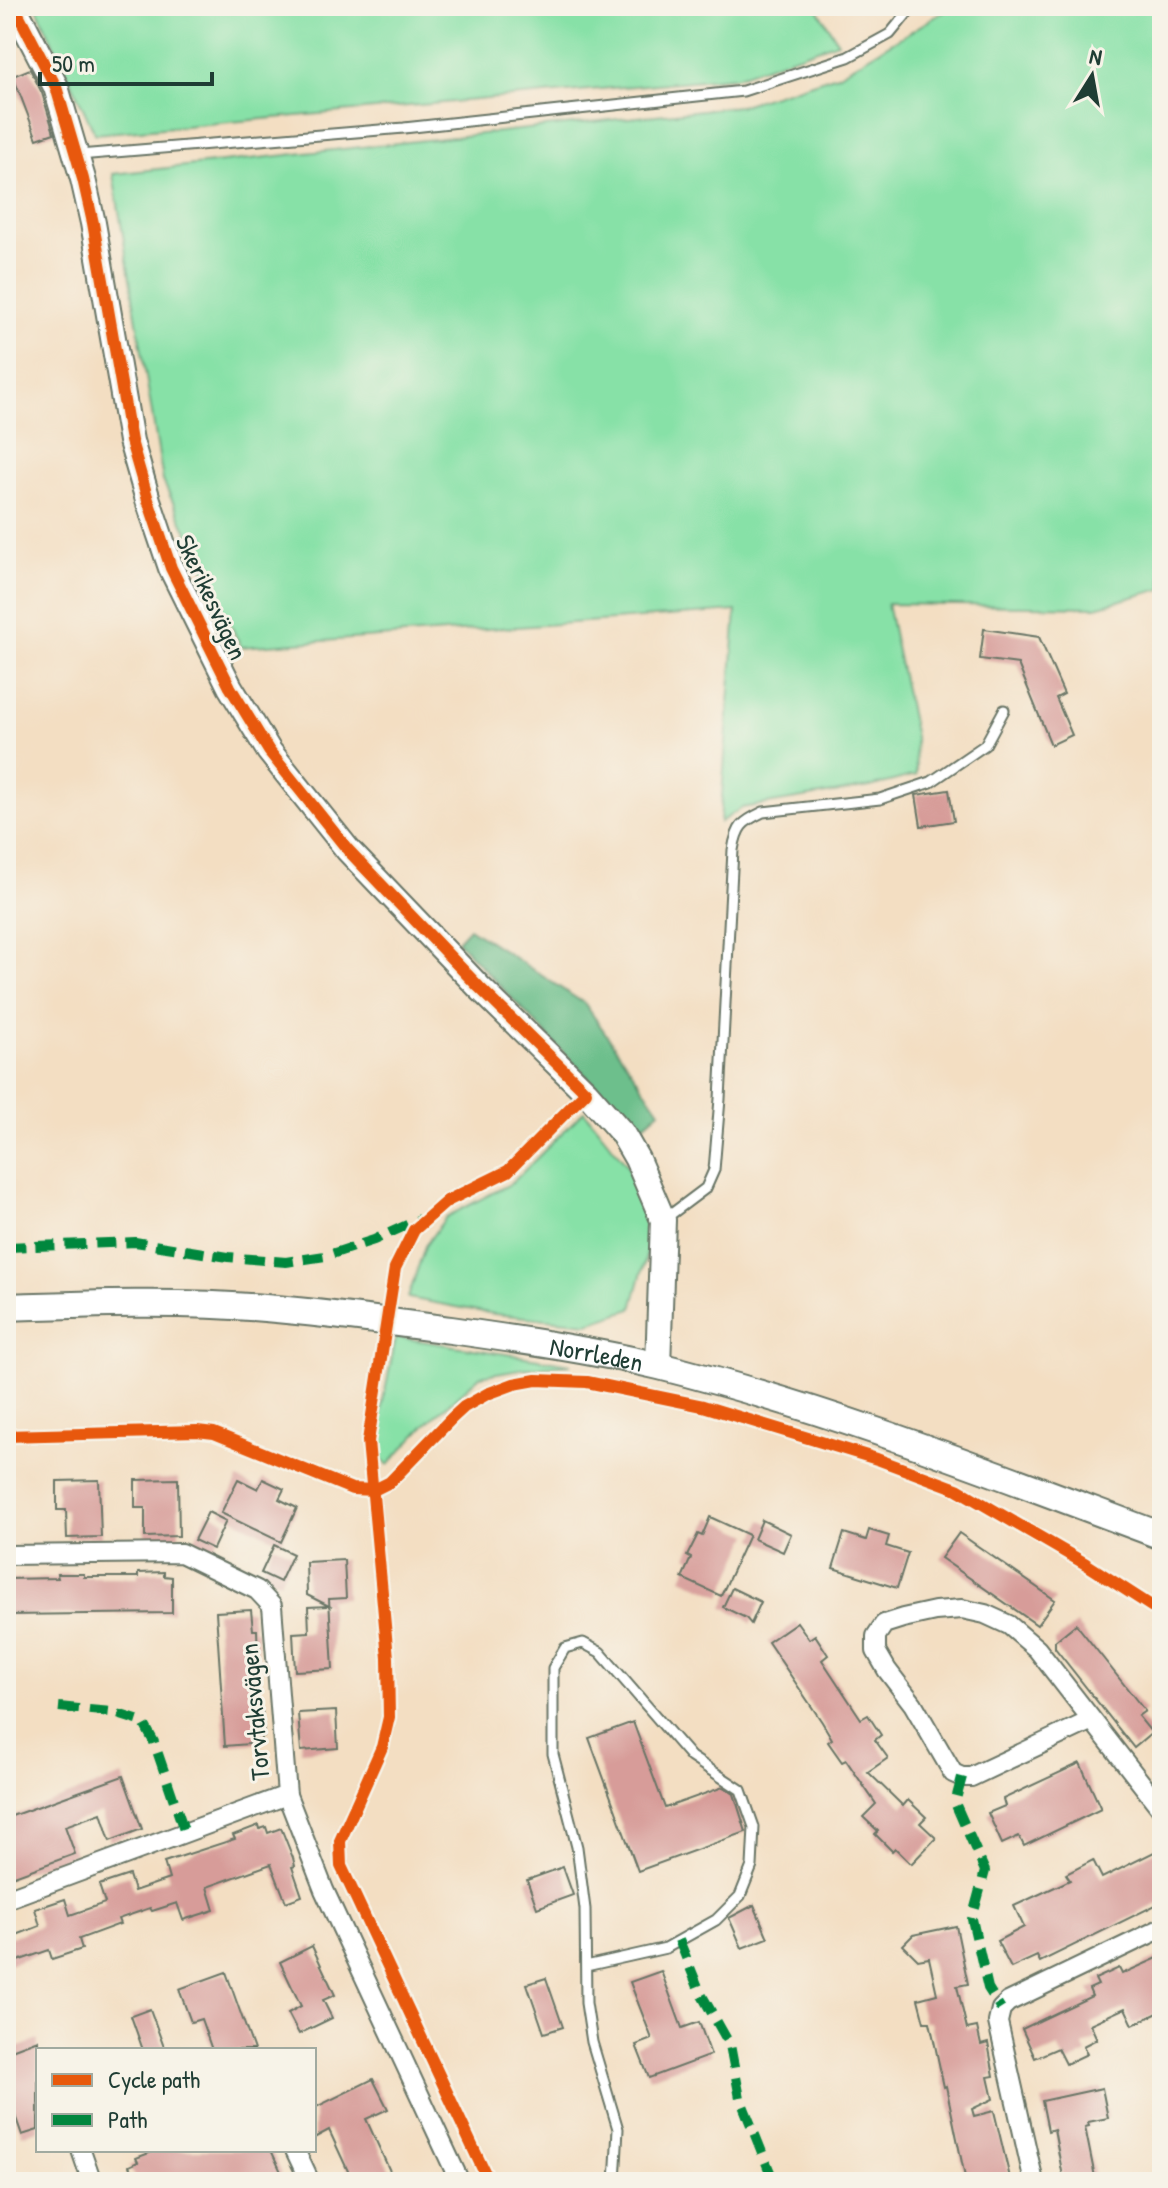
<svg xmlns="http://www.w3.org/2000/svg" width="1168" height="2188" font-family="'Patrick Hand',sans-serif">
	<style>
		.green { fill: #87e1a7; stroke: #538f6e; stroke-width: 2 }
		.forest { fill: #6dbf8c; stroke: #467e60; stroke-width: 2 }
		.building { fill: #d79c99 }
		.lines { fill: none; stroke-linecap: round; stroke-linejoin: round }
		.service-casing { stroke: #697566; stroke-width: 13 }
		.minor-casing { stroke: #697566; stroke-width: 22 }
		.tertiary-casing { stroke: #697566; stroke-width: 28 }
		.secondary-casing { stroke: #697566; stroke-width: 30 }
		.service { stroke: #fff; stroke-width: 9 }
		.minor { stroke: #fff; stroke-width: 18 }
		.tertiary { stroke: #fff; stroke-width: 24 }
		.secondary { stroke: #fff; stroke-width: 26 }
		.quiet { stroke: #00873e; stroke-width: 10; stroke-dasharray: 20 10; stroke-linecap: butt }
		.cycleway-casing { stroke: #f7f3e8; stroke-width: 17 }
		.cycleway { stroke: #e8590c; stroke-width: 12 }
		.labels { text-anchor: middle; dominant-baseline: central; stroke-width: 6; stroke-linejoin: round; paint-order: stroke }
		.street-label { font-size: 26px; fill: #1f3d34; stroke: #f7f3e8 }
	</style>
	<rect width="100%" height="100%" fill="#f7f3e8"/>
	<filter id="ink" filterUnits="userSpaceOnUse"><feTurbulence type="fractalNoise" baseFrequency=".0125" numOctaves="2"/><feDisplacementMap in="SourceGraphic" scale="16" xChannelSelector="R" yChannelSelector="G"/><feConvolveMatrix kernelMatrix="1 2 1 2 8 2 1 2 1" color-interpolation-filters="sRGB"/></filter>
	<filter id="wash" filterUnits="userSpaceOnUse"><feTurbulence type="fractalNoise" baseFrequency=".006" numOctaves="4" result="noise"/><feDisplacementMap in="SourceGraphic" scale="32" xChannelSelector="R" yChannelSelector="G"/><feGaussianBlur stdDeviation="1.8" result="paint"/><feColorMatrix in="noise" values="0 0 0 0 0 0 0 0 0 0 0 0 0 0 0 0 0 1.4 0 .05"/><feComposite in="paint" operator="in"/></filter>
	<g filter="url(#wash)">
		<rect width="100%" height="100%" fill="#f3dec2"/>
		<!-- green -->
		<g class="green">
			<path d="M36,6H816L838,42L735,77L95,134Z"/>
			<path d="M949,6H1162V589L1096,607L887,604L915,737L916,775L870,787L742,808L720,822L736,611L241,647L163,481L113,174L739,106L837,75L945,11Z"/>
			<path d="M584,1111L627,1165L651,1238L632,1309L588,1323L494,1314L408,1298L425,1246L446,1217L512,1183Z"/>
			<path d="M396,1337L571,1364L520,1369L480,1376L425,1425L388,1465L378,1457L380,1416Z"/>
		</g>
		<!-- forest -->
		<path class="forest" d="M469,928L585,1004L660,1111L638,1130L457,941Z"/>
		<g id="blocks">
			<!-- building -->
			<g class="building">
				<path d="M30,69L42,93L54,133L37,139L13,76Z"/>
				<path d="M984,629L1039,637L1064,694L1056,698L1072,735L1051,745L1018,664L980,659Z"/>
				<path d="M949,790L954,821L921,826L916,795Z"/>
				<path d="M178,1479L179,1536L145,1537V1508H135V1480Z"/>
				<path d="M238,1479L258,1489L263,1479L284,1489L279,1499L297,1508L281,1542L221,1513Z"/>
				<path d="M99,1480L101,1537L67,1538L66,1510H57V1481Z"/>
				<path d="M208,1512L226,1521L213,1549L194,1540Z"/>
				<path d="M710,1517L749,1535L721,1596L682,1578L691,1558L687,1556L698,1534L702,1536Z"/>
				<path d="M762,1520L791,1534L783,1552L754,1539Z"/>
				<path d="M869,1530L889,1536L886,1546L908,1553L897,1588L833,1568L844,1533L866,1540Z"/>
				<path d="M959,1533L1055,1600L1037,1625L941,1558Z"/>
				<path d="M274,1545L293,1554L280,1582L261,1573Z"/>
				<path d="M344,1560L346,1598L329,1599L333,1669L295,1671L293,1633L309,1632L308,1607L329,1606L307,1595L306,1562Z"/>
				<path d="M164,1572V1576L172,1577V1613L6,1615V1579L58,1578L57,1574H84V1577H138V1573Z"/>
				<path d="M732,1588L761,1602L751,1624L746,1618L723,1607Z"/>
				<path d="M251,1610L253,1630H257L258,1657L255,1658L259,1710L262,1709L264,1736H261V1743L225,1746L216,1612Z"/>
				<path d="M797,1622L809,1639L815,1635L828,1655L822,1660L861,1719L868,1715L881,1735L875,1740L888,1758L868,1772L903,1806L908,1800L926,1817L920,1823L936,1838L911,1864L895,1848L892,1851L875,1834L878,1831L863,1817L876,1804L846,1760L842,1762L828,1742L832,1739L822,1722L768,1642Z"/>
				<path d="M1076,1624L1145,1711L1138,1716L1152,1733L1134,1748L1055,1648V1641Z"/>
				<path d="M336,1711L338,1748L301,1751L298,1713Z"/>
				<path d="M633,1722L665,1808L723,1787L734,1794L746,1832L638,1871L589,1738Z"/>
				<path d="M1080,1763L1101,1809L1024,1846L1019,1836L1002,1844L988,1813L1005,1806L1003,1799Z"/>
				<path d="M123,1776L142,1829L110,1841L101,1813L65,1826L75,1854L6,1879V1818Z"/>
				<path d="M259,1825L260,1829L266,1827L268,1833L281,1828L293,1858L295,1866L292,1867L302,1896L286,1902L271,1864L207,1887L214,1910L183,1920L177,1903L152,1911L150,1908L118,1919L120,1924L79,1939L82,1949L52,1959L49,1950L6,1965V1939L40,1926L35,1909L65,1899L70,1915L105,1903L99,1885L129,1875L134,1891L169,1879L164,1862L235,1839L233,1835Z"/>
				<path d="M1162,1848V1902L1040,1962L1037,1956L1011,1968L997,1941L1024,1927L1014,1906L1070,1880L1066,1874L1093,1860L1102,1878Z"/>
				<path d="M563,1867L573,1895L537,1908L527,1880Z"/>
				<path d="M754,1905L768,1938L742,1948L729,1918Z"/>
				<path d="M956,1926L968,1984L957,1986L967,2029L977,2027L981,2045L988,2043L994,2076L988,2077L993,2099L972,2109L974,2116L994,2111L1011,2182H966L946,2086L944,2087L930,2022H924L918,1999L937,1994L929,1958L918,1960L903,1945L913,1935Z"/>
				<path d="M312,1946L335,1995L323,2000L332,2018L299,2034L288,2013L301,2006L280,1962Z"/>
				<path d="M1162,1956V2011L1133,2025L1125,2008L1090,2024L1097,2039L1083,2046L1087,2054L1066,2064L1058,2048L1035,2058L1022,2029L1092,1996L1089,1989L1098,1985L1095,1979L1119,1968L1122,1974Z"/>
				<path d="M661,1971L682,2028L699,2022L711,2055L649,2078L636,2045L652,2039L630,1982Z"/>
				<path d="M226,1972L242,2017L254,2050H212L201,2019L191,2022L179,1989Z"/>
				<path d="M546,1978L563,2027L544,2033L527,1984Z"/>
				<path d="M150,2009L165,2050H143L131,2016Z"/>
				<path d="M38,2040V2130L22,2135L6,2090V2052Z"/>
				<path d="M373,2079L388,2109L366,2119L395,2182H353L329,2130L314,2138V2108Z"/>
				<path d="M1102,2088L1108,2118L1088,2122L1089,2126L1085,2127L1096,2182H1064L1054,2129L1048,2131L1042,2101Z"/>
				<path d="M157,2150H271L282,2174L266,2182H136L129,2166L138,2162L136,2158Z"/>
			</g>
		</g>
	</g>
	<g filter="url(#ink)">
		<use href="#blocks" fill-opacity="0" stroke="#697566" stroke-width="2"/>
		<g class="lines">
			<!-- service casing -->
			<g class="service-casing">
				<g id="service">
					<path d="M79,155L404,128L743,91L848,57L890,34L913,6"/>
					<path d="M666,1218L706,1188L714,1170L720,1099L733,850C737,826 742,822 763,812L880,799L931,782L985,745L1004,710"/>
					<path d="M586,1966L666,1948L716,1920L740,1896L752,1866L754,1827L741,1790L691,1757L600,1652L583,1643L565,1648L553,1668V1754L577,1847L585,1909L586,2003L592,2042L618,2129L615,2182"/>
				</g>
			</g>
			<!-- minor casing -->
			<g class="minor-casing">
				<g id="minor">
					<path d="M6,1555L181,1553L257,1590L272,1606L287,1795L6,1899"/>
					<path d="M1092,1720L971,1777H962L953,1773L913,1704L887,1670L876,1651V1636L884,1624L903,1618L935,1611L962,1609L985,1614L1009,1625L1037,1649L1162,1810"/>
					<path d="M287,1795L324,1890L460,2182"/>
					<path d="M81,2150L92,2182"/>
					<path d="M295,2150L310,2182"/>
					<path d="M1034,2182L998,2022L1001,2009L1008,2002L1162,1928"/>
				</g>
			</g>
			<!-- tertiary casing -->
			<g class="tertiary-casing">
				<path id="tertiary" d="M14,6L56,87L83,179L93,223L131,441L148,500L171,568L230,687L269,751L348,850L479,987L586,1092L622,1133L637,1159L663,1220L658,1366"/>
			</g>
			<!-- secondary casing -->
			<g class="secondary-casing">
				<g id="secondary">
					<path id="s1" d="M6,1307C92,1304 179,1301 265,1308C327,1313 390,1322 451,1330C521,1340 591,1350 659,1366C832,1409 996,1474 1162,1536"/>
				</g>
			</g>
			<!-- service -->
			<use href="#service" class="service"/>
			<!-- minor -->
			<use href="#minor" class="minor"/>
			<!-- tertiary -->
			<use href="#tertiary" class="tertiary"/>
			<!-- secondary -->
			<use href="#secondary" class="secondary"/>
			<!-- quiet -->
			<g class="quiet">
				<path d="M6,1245L9,1247L135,1242L228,1257L286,1262L325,1256L374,1240L420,1219"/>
				<path d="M59,1707L111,1712L143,1722L154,1742L185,1833"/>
				<path d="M962,1777L955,1803L985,1871L972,1919L988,1988L1001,2009"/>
				<path d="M679,1940L700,1992L730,2045L740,2098L774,2182"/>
			</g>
			<!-- cycleway casing -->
			<g class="cycleway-casing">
				<g id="cycleway">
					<path d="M14,6L56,87L83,179L93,223L131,441L148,500L171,568L230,687L269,751L348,850L479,987L586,1092L508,1171L447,1201L414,1230L395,1268L368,1441L388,1658L389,1717L382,1747L340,1841L341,1866L489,2182"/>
					<path d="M6,1436L197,1431L214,1433L352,1489L374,1490L390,1482L452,1418L464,1407L487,1394L514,1384L536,1380L587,1382L703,1406L877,1459L957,1489L1086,1564L1162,1613"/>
				</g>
			</g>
			<!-- cycleway -->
			<use href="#cycleway" class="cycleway"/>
		</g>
	</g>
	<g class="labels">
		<!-- street labels -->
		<g class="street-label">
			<text transform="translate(212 597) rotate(65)">Skerikesvägen</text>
			<text stroke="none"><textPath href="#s1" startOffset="594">Norrleden</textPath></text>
			<text transform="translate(254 1712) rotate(-95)">Torvtaksvägen</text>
		</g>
	</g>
	<!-- margin -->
	<rect width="1168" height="2188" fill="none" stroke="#f7f3e8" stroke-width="32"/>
	<!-- legend -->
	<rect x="36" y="2048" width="280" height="104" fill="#f7f3e8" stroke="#a1aaa0" stroke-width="2"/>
	<rect x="52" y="2074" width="40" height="12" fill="#e8590c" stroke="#a1aaa0" stroke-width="2"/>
	<text x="108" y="2088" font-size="24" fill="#1f3d34">Cycle path</text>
	<rect x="52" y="2114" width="40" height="12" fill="#00873e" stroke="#a1aaa0" stroke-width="2"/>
	<text x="108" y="2128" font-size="24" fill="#1f3d34">Path</text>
	<!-- north arrow -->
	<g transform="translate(1092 76) rotate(11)" stroke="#f7f3e8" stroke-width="6" paint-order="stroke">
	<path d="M0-6L14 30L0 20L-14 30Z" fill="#1f3d34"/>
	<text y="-12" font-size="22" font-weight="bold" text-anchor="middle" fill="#1f3d34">N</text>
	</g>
	<!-- scale -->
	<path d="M40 72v12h172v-12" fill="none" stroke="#1f3d34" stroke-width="4"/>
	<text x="52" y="72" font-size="24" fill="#1f3d34" stroke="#f7f3e8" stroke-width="6" paint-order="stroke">50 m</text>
</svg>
